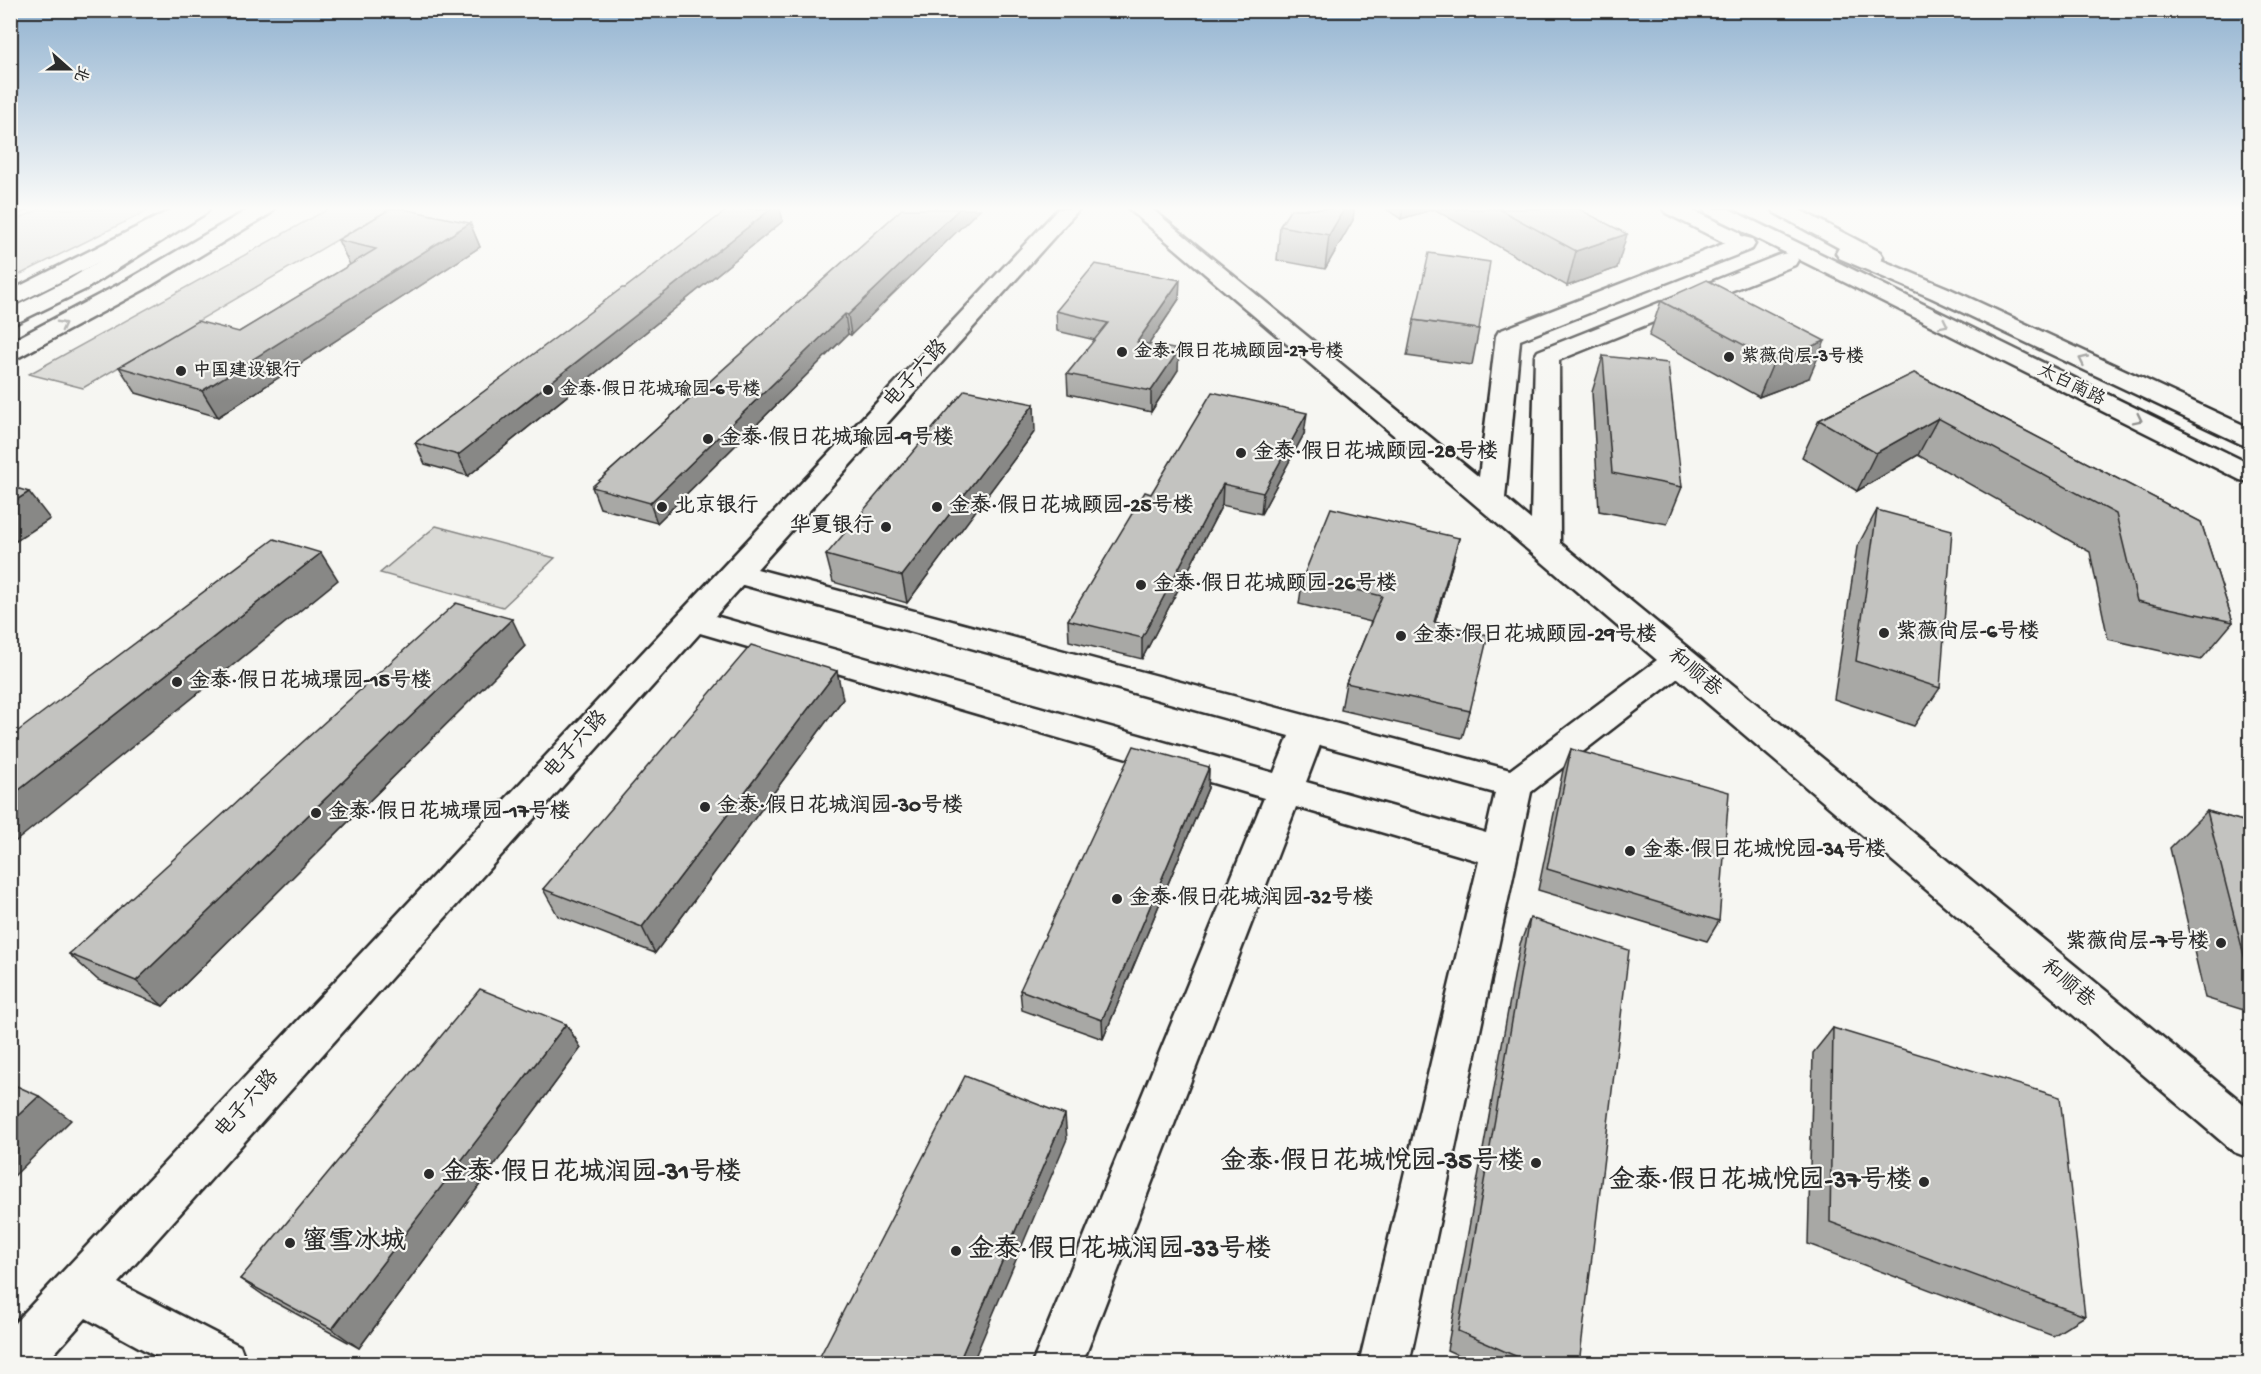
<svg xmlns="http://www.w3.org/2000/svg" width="2261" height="1374" font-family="'Gochi Hand','LXGW WenKai TC',sans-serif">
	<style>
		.green { fill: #d9d9d5; stroke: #828280; stroke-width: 1.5 }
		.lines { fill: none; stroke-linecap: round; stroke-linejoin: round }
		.minor-casing { stroke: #2b2b2b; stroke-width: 5 }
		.major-casing { stroke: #2b2b2b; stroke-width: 5 }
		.minor { fill: #f6f6f2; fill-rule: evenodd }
		.major { fill: #f6f6f2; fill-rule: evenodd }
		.wall { fill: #a8a8a5; stroke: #2b2b2b; stroke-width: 1.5 }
		.shaded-wall { fill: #888886; stroke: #2b2b2b; stroke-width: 1.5 }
		.building { fill: #c3c3c0; stroke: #2b2b2b; stroke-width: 1.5 }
		.oneway { stroke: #90908e }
		.poi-dot { fill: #2b2b2b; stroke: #f6f6f2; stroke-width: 2 }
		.labels { text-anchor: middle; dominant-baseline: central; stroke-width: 4.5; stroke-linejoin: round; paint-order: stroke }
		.far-poi-label { font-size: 18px; font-weight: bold; fill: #2b2b2b; stroke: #f6f6f2; text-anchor: start }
		.far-street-label { font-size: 18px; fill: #2b2b2b; stroke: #f6f6f2 }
		.street-label { font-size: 21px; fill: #2b2b2b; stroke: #f6f6f2 }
		.poi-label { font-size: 21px; font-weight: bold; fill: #2b2b2b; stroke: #f6f6f2; text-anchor: start }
		.near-poi-label { font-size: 26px; font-weight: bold; fill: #2b2b2b; stroke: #f6f6f2; text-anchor: start }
	</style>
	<rect width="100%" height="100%" fill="#f6f6f2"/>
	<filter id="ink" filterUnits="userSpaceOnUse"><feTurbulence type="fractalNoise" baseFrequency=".0167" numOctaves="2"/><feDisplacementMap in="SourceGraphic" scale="12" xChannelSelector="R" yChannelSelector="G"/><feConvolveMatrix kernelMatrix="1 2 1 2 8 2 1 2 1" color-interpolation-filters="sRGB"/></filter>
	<g filter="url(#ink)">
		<!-- green -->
		<g class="green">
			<path d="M40,209H151L11,279V222Z"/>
			<path d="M328,209H390L83,388L29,374Z"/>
			<path d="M436,526L555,558L503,607L380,573Z"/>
		</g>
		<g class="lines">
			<!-- minor casing -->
			<g class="minor-casing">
				<g id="minor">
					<path d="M173,209H199L196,213L10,307V291Z"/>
					<path d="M1058,209H1079L757,569L1510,770L1657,660L1129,209H1152L1479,477L1496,336L1499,331L1736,239L1744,237L1752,239L1755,244L1752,249L1520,340L1505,498L1531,520L1535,356L1538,351L1779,255L1787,253L1795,255L1798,260L1795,265L1559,360L1560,543L2250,1109V1158L2234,1152L1678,678L1531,792L1409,1364H1359L1479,861L1296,807L1082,1364H1032L1264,798L700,633L118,1283L240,1346L247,1364H170L86,1318L45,1364H10V1328ZM743,585L1289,736L1274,773L715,616ZM1320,745L1495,793L1486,833L1306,782Z"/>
				</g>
			</g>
			<!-- major casing -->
			<g class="major-casing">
				<g id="major">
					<path d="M185,209H209L206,213L86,289L10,326V309L70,279Z"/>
					<path d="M249,209H274L271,213L145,289L19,357L10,359V342L129,279Z"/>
					<path d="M1663,209H1689L1739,232L1742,237L1739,242L1731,243L1723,242L1666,213Z"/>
					<path d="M1703,209H1729L2250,464V482L2240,480L1706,213Z"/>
					<path d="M1772,209H1798L1880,252L1883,257L1881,260L1948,288L2250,428V446L2241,444L1932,298L1839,258L1836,253L1839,248L1775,213Z"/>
				</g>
			</g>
			<!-- minor -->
			<use href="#minor" class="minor"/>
			<!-- major -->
			<use href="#major" class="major"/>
		</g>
		<!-- wall -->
		<g class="wall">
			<path d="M902,209L851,335L848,334L657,523L600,508L592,487Z"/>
			<path d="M1291,209H1354L1353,220L1325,269L1277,260L1280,226Z"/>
			<path d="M1386,209H1579L1617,268L1567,286L1434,209L1401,219Z"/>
			<path d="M783,221L468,476L425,464L415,443L625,288Z"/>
			<path d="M470,223L480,247L218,417L136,393L119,367L239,332L350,265L338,240Z"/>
			<path d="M1179,299L1149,344L1178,370L1151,412L1068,394L1067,374L1095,340L1057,331L1056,311Z"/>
			<path d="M1661,301L1809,378L1759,397L1649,336Z"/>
			<path d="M1414,320L1479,329L1472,365L1407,356Z"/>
			<path d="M1603,356L1682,487L1667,524L1599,511L1592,392Z"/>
			<path d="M1914,373L2201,522L2233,622L2201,660L2108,639L2090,552L1918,455L1857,491L1802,457L1819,420Z"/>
			<path d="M1035,431L907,603L833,582L826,555Z"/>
			<path d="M1304,434L1261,514L1222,505L1142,659L1069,641L1068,620L1151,494Z"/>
			<path d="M1877,510L1940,688L1914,726L1834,699L1857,547Z"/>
			<path d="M1459,538L1452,565L1435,622L1470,711L1462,738L1341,710L1346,683L1371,622L1299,604L1303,577Z"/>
			<path d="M525,646L163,1006L98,980L69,954Z"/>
			<path d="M843,699L655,953L558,916L543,889Z"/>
			<path d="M1571,749L1719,921L1707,941L1538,890L1563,770Z"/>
			<path d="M1209,767L1208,788L1103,1039L1022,1010L1020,990Z"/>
			<path d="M2207,811L2250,823V1012L2205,998L2170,848Z"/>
			<path d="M1530,918L1579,1364H1478L1447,1350L1520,944Z"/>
			<path d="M566,1024L581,1048L359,1348L269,1299L240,1279Z"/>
			<path d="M1833,1028L2085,1316L2053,1336L1808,1244L1813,1053Z"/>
		</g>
		<!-- shaded-wall -->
		<g class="shaded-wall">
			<path d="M10,209H30L10,218Z"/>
			<path d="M771,209H780L783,221L468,476L458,455Z"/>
			<path d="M959,209H980L851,335L848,315Z"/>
			<path d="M1344,209H1354L1353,220L1325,269L1329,235Z"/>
			<path d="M1403,209H1434L1401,219Z"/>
			<path d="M470,223L480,247L218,417L202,391Z"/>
			<path d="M1627,234L1617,268L1567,286L1576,251Z"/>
			<path d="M1180,280L1179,299L1137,362V342Z"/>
			<path d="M845,314L848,334L657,523L650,503Z"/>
			<path d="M1825,341L1809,378L1759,397L1774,361Z"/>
			<path d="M1179,350L1178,370L1151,412V391Z"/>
			<path d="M1034,404L1035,431L907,603L902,576Z"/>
			<path d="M1307,413L1304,434L1261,514L1263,493Z"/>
			<path d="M1938,418L1918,455L1857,491L1876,453Z"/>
			<path d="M1223,484L1222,505L1142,659V638Z"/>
			<path d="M29,492L50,519L10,545V504Z"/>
			<path d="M1459,538L1452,565L1427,649L1434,622Z"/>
			<path d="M321,553L338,580L10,846V797Z"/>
			<path d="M512,619L525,646L163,1006L136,981Z"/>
			<path d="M837,671L843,699L655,953L642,927Z"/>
			<path d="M1209,767L1208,788L1103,1039L1102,1020Z"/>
			<path d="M566,1024L581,1048L359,1348L332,1329Z"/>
			<path d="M39,1096L71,1120L10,1180V1123Z"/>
			<path d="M1065,1115L1067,1139L972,1364H958Z"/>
		</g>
		<!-- building -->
		<g class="building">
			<path d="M390,209H404L470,223L202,391L119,367L197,321L239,332L376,249L338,240Z"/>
			<path d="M728,209H771L458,455L415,443L622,288H625Z"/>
			<path d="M902,209H959L848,315L845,314L650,503L592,487Z"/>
			<path d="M1291,209H1344L1329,235L1280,226Z"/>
			<path d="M1499,209H1579L1627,234L1576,251Z"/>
			<path d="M1429,253L1490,262L1479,329L1414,320Z"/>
			<path d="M1095,264L1180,280L1137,342L1179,350L1151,391L1067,374L1108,323L1056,311Z"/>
			<path d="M1707,280L1825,341L1774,361L1661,301Z"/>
			<path d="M1603,356L1668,363L1682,487L1612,473Z"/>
			<path d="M1914,373L2201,522L2233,622L2137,601L2116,514L1938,418L1876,453L1819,420Z"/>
			<path d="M965,390L1034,404L902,576L826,555Z"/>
			<path d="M1212,392L1307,413L1263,493L1223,484L1142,638L1068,620L1145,492L1151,494Z"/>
			<path d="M10,486L29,492L10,504Z"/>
			<path d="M1331,508L1459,538L1434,622L1488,635L1470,711L1346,683L1382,596L1303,577Z"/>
			<path d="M1877,510L1952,530L1940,688L1856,661Z"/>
			<path d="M274,539L321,553L10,797V737Z"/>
			<path d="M456,603L512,619L136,981L69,954Z"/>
			<path d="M751,645L837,671L642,927L543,889Z"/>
			<path d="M1134,746L1209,767L1102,1020L1020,990Z"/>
			<path d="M1571,749L1729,792L1719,921L1547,869Z"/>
			<path d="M2207,811L2250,823V964L2246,963Z"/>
			<path d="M1530,918L1629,950L1579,1364H1534L1458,1331Z"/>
			<path d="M480,989L566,1024L332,1329L240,1279Z"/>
			<path d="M1833,1028L2060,1097L2085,1316L1830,1222Z"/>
			<path d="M965,1076L1065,1115L958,1364H816Z"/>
			<path d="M10,1083L39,1096L10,1123Z"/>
		</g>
		<!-- one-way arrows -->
		<defs><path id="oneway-chevron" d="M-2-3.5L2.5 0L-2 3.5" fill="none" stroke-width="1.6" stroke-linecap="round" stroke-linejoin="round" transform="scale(1.5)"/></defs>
		<g class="oneway">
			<use href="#oneway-chevron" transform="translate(1944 324) rotate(26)"/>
			<use href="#oneway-chevron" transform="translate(62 325) rotate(-28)"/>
			<use href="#oneway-chevron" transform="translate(2083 360) rotate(-155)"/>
			<use href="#oneway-chevron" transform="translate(2138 419) rotate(26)"/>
		</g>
	</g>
	<!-- sky -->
	<linearGradient id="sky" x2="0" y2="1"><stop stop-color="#91b2d0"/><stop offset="0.52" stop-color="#fbfbf9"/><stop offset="1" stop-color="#fbfbf9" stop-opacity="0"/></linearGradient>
	<rect width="2261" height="401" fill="url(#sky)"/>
	<!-- markers -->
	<g class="poi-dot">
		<circle cx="1122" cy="352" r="6"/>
		<circle cx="1729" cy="357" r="6"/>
		<circle cx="181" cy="371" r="6"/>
		<circle cx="548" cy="390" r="6"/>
		<circle cx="708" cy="439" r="6"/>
		<circle cx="1241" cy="453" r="6"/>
		<circle cx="662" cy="507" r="6"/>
		<circle cx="937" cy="507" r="6"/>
		<circle cx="886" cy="527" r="6"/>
		<circle cx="1141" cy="585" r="6"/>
		<circle cx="1884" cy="633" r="6"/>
		<circle cx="1401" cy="636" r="6"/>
		<circle cx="177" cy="682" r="6"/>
		<circle cx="705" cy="807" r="6"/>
		<circle cx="316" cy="813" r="6"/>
		<circle cx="1630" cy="851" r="6"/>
		<circle cx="1117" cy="899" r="6"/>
		<circle cx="2221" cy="943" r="6"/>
		<circle cx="1536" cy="1163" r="6"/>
		<circle cx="429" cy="1174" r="6"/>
		<circle cx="1924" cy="1182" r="6"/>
		<circle cx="290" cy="1243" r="6"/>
		<circle cx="956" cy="1251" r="6"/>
	</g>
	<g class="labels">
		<!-- far-poi labels -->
		<g class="far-poi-label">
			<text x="1134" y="352">金泰·假日花城颐园-27号楼</text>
			<text x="1741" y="357">紫薇尚层-3号楼</text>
			<text x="193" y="371">中国建设银行</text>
			<text x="560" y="390">金泰·假日花城瑜园-6号楼</text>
		</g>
		<!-- far-street labels -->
		<g class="far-street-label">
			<text transform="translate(2071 386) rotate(26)">太白南路</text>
		</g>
		<!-- street labels -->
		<g class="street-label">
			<text transform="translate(917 375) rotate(-48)">电子六路</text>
			<text transform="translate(1694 674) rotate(40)">和顺巷</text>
			<text transform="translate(577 746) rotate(-48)">电子六路</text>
			<text transform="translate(2067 985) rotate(40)">和顺巷</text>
			<text transform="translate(248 1105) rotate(-48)">电子六路</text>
		</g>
		<!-- poi labels -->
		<g class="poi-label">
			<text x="720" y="439">金泰·假日花城瑜园-9号楼</text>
			<text x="1253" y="453">金泰·假日花城颐园-28号楼</text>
			<text x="674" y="507">北京银行</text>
			<text x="949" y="507">金泰·假日花城颐园-25号楼</text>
			<text x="874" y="527" text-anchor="end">华夏银行</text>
			<text x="1153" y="585">金泰·假日花城颐园-26号楼</text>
			<text x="1896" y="633">紫薇尚层-6号楼</text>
			<text x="1413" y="636">金泰·假日花城颐园-29号楼</text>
			<text x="189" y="682">金泰·假日花城璟园-15号楼</text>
			<text x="717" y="807">金泰·假日花城润园-30号楼</text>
			<text x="328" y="813">金泰·假日花城璟园-17号楼</text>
			<text x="1642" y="851">金泰·假日花城悦园-34号楼</text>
			<text x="1129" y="899">金泰·假日花城润园-32号楼</text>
			<text x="2209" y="943" text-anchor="end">紫薇尚层-7号楼</text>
		</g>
		<!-- near-poi labels -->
		<g class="near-poi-label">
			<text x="1524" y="1163" text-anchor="end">金泰·假日花城悦园-35号楼</text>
			<text x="441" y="1174">金泰·假日花城润园-31号楼</text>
			<text x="1912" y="1182" text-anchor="end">金泰·假日花城悦园-37号楼</text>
			<text x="302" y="1243">蜜雪冰城</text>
			<text x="968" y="1251">金泰·假日花城润园-33号楼</text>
		</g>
	</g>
	<!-- margin -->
	<rect width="2261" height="1374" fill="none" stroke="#f6f6f2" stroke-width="36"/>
	<rect x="18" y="18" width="2225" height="1338" fill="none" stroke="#2b2b2b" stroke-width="2" filter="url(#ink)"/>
	<!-- north arrow -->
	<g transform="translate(69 69) rotate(111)" stroke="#f6f6f2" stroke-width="4.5" paint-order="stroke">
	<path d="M0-4.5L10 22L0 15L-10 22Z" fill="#2b2b2b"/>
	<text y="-9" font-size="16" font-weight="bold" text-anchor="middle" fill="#2b2b2b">北</text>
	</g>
</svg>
